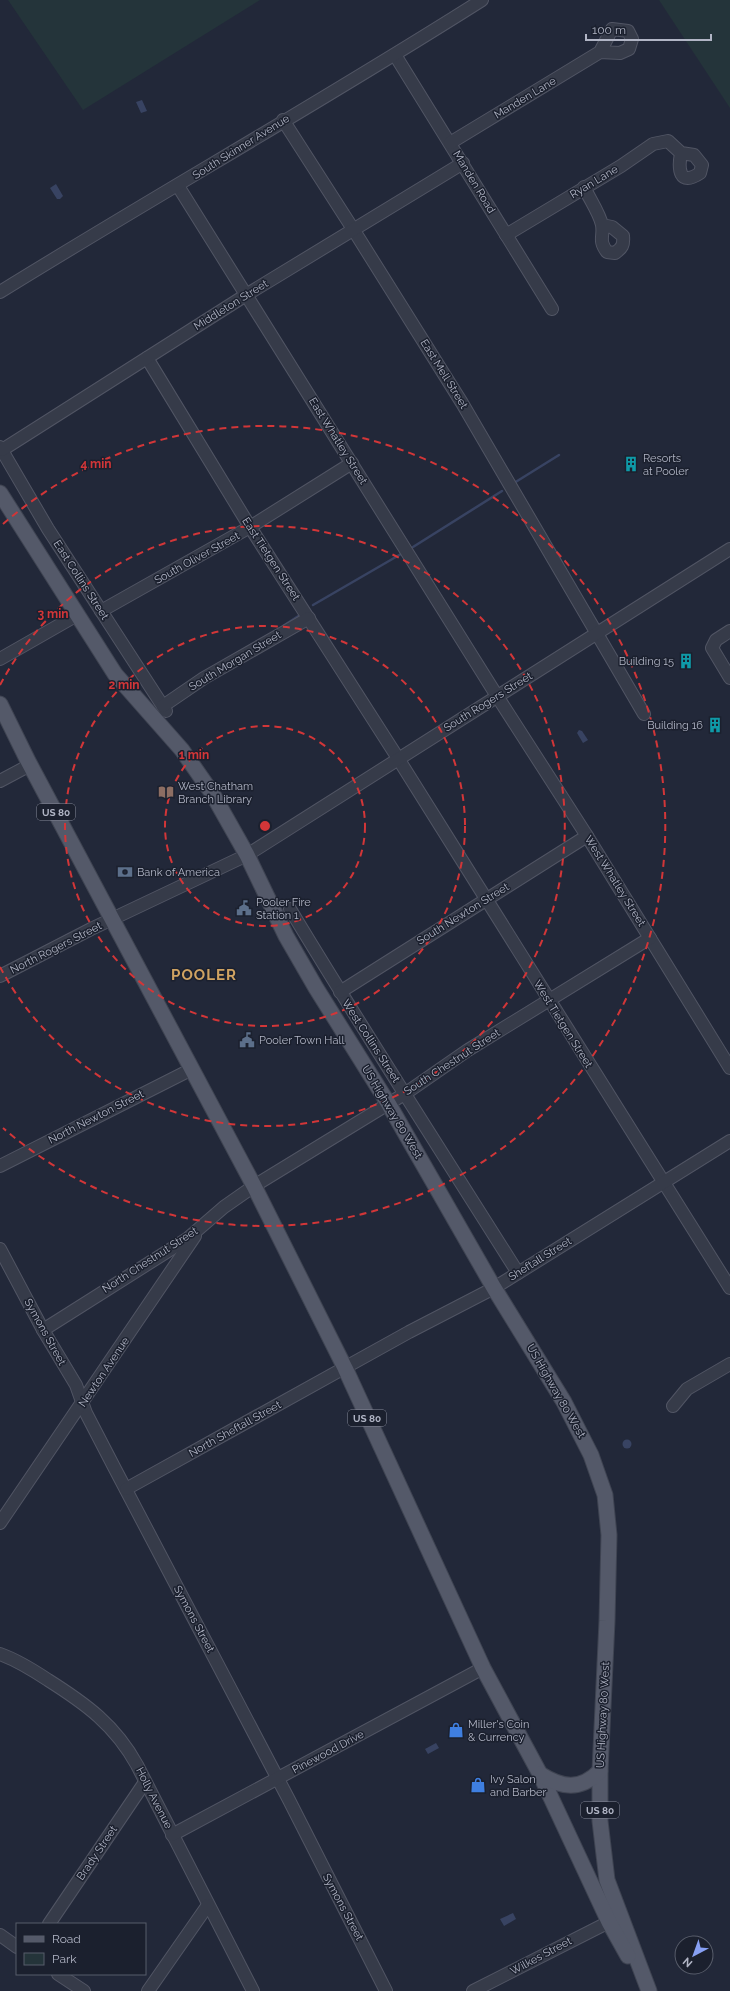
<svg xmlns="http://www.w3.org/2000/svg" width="730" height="1991" font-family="Raleway,sans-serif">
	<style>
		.green { fill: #24343a }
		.water { fill: #384362 }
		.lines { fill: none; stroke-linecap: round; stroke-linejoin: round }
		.stream { stroke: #384362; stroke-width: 2.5 }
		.minor-casing { stroke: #515564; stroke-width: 14 }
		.major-casing { stroke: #3f4452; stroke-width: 17 }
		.minor { stroke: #363b49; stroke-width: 12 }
		.major { stroke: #545969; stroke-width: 15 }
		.ring { fill: none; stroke: #d23638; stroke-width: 2; stroke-dasharray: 7 5 }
		.labels { text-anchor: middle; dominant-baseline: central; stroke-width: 3; stroke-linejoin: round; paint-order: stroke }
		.shield { fill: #1b202e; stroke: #848898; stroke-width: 1 }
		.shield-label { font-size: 10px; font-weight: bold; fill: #b1b5c5 }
		.street-label { font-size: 11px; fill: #b1b5c5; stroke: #1b202e }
		.poi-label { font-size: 11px; fill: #b1b5c5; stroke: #1b202e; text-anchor: start }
		.district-label { font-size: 15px; font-weight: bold; letter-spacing: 1px; fill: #d0a362; stroke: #1b202e }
		.centre { fill: #d23638; stroke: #1b202e; stroke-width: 2 }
		.ring-label { font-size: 12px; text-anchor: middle; font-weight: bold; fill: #d23638; stroke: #1b202e; stroke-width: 3; stroke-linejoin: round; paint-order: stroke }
	</style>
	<rect width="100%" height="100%" fill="#222839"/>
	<!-- green -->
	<g class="green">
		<path d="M8,0H260L83,110Z"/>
		<path d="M659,0H730V108Z"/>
	</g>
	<!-- water -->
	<g class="water">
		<path d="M142,100L147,111L141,113L136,102Z"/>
		<path d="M56,184L63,196L60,199H57L50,188Z"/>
		<path d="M579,730L582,731L588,740L583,743L577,733Z"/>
		<circle cx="627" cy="1444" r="4.5"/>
		<path d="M436,1743L439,1748L428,1754L425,1749Z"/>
		<path d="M513,1913L516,1919L504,1926L500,1919Z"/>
	</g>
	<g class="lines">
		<!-- stream -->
		<g class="stream">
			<path d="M514,483L559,455"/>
			<path d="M413,547L502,491"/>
			<path d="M313,605L401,554"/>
			<path d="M283,626L300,615"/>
		</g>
		<!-- minor casing -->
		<g class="minor-casing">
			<g id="minor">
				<path d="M395,55L552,309"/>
				<path d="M283,120L353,229L462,403L644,714"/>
				<path d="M450,143L600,52L612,29L628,31L632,39L629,49L620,53L600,52"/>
				<path d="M178,186L497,696L587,836L730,1068"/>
				<path d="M584,187C589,198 600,214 602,225C604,237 598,240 607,252L615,253C622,248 624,245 623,236L612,227L602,225"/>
				<path d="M506,235L621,166L653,144L668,141L681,153C678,169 679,187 700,173L702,165L694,155L681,153"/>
				<path d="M0,292C160,193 323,101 482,0"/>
				<path d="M147,358L250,527L394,752L730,1288"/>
				<path d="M0,447L48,529L166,711"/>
				<path d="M2,450L246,295L463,163"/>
				<path d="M101,611L250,527L352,463"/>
				<path d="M730,631L716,640L712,648L730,678"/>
				<path d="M0,659L77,615"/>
				<path d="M163,706L204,678L309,618"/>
				<path d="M0,781L30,765"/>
				<path d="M290,909C364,1032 442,1152 518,1273"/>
				<path d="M0,976L91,929L247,855L730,549"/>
				<path d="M340,992L587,836"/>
				<path d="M0,1166L192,1069"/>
				<path d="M0,1249L43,1330L76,1385L86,1413L114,1467L289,1800L386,1991"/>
				<path d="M43,1330L187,1239L224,1207L254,1186L406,1093L468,1050L650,938"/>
				<path d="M673,1406L687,1389L730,1364"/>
				<path d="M126,1489L409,1332L494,1288L730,1141"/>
				<path d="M0,1523L195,1236"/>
				<path d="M0,1654C17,1660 33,1670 48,1680C86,1704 115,1725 137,1765L253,1991"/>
				<path d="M172,1835L483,1668"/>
				<path d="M49,1924L145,1782"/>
				<path d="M0,1935L17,1947"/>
				<path d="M58,1974L84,1991"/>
				<path d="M148,1991L208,1905"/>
				<path d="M473,1991L609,1922"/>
			</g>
		</g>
		<!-- major casing -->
		<g class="major-casing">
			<g id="major">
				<path d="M0,493L115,674L182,750L212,793L247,855L286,936L316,988L388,1103L494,1288L564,1402L591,1455L605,1495L609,1535L607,1621L600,1771V1821L607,1880L649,1991"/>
				<path d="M0,704L28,761L254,1186L345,1368L483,1668L540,1774L609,1922L628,1956"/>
				<path d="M540,1774C562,1788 580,1791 600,1771"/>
			</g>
		</g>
		<!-- minor -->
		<use href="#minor" class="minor"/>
		<!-- major -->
		<use href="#major" class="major"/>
	</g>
	<!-- distance rings -->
	<g class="ring">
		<circle cx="265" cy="826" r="100"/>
		<circle cx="265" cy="826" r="200"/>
		<path d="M0 685A300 300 0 1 1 0 967"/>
		<path d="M3 524A400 400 0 1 1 3 1128"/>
	</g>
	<!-- icons -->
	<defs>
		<g id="building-bare" transform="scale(1.2)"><path d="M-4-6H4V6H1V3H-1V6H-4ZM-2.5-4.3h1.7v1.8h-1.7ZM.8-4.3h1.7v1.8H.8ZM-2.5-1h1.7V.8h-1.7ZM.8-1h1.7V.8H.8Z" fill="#0f9aa8" stroke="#1b202e" stroke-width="2.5" paint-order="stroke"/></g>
		<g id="library-bare" transform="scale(1.2)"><path d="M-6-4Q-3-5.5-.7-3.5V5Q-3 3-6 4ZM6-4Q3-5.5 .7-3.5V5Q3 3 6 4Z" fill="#8d6e63" stroke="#1b202e" stroke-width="2.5" paint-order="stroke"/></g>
		<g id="bank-bare" transform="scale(1.2)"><path d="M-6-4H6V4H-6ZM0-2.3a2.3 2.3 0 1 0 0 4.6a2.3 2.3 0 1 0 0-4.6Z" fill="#5c6f8a" stroke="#1b202e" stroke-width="2.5" paint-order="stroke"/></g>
		<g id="civic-bare" transform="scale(1.2)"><path d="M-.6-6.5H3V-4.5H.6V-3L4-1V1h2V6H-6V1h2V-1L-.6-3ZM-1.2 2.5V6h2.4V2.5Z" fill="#5c6f8a" stroke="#1b202e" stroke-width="2.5" paint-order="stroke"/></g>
		<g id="shop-bare" transform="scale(1.2)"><path d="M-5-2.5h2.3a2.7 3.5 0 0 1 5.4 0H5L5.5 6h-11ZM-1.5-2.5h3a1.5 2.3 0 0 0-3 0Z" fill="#3f7fe0" stroke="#1b202e" stroke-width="2.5" paint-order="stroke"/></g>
	</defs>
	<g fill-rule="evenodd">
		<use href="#building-bare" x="631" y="464"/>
		<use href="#building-bare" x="686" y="661"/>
		<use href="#building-bare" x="715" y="725"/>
		<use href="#library-bare" x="166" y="792"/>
		<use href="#bank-bare" x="125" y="872"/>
		<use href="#civic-bare" x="244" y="908"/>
		<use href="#civic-bare" x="247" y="1040"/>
		<use href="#shop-bare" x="456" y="1730"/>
		<use href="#shop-bare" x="478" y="1785"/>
	</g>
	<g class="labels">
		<!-- shield labels -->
		<g class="shield">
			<rect x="37" y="804" width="38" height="16" rx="3"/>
			<rect x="348" y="1410" width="38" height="16" rx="3"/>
			<rect x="581" y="1802" width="38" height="16" rx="3"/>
		</g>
		<g class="shield-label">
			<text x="56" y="812">US 80</text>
			<text x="367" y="1418">US 80</text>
			<text x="600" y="1810">US 80</text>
		</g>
		<!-- street labels -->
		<g class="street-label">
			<text transform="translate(525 98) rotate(-31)">Manden Lane</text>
			<text transform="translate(241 147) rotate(-32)">South Skinner Avenue</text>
			<text transform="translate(474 182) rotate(59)">Manden Road</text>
			<text transform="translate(594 182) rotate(-31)">Ryan Lane</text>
			<text transform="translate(231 305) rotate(-32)">Middleton Street</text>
			<text transform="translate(444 374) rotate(58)">East Mell Street</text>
			<text transform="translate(338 441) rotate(58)">East Whatley Street</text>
			<text transform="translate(197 558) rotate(-29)">South Oliver Street</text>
			<text transform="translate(271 559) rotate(57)">East Tietgen Street</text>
			<text transform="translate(81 580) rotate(57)">East Collins Street</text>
			<text transform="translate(235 661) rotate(-31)">South Morgan Street</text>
			<text transform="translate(488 702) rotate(-32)">South Rogers Street</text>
			<text transform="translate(615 881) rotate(58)">West Whatley Street</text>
			<text transform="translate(463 914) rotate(-32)">South Newton Street</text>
			<text transform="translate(56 948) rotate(-27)">North Rogers Street</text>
			<text transform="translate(563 1024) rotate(58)">West Tietgen Street</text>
			<text transform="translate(371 1041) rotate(57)">West Collins Street</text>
			<text transform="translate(452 1062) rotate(-33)">South Chestnut Street</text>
			<text transform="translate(392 1112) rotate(59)">US Highway 80 West</text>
			<text transform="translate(96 1117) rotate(-27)">North Newton Street</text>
			<text transform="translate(540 1259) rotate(-32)">Sheftall Street</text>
			<text transform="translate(150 1260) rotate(-33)">North Chestnut Street</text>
			<text transform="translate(45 1332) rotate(61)">Symons Street</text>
			<text transform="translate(104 1372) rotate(-56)">Newton Avenue</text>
			<text transform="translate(556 1391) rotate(60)">US Highway 80 West</text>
			<text transform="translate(235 1429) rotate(-29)">North Sheftall Street</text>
			<text transform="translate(194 1619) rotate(62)">Symons Street</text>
			<text transform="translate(603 1715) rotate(-87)">US Highway 80 West</text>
			<text transform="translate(328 1752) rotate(-28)">Pinewood Drive</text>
			<text transform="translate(154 1798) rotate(63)">Holly Avenue</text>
			<text transform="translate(97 1853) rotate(-56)">Brady Street</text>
			<text transform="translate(343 1907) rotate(62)">Symons Street</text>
			<text transform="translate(541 1956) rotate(-28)">Wilkes Street</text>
		</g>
		<!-- poi labels -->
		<g class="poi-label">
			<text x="643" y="458">Resorts<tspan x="643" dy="13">at Pooler</tspan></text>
			<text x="674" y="661" text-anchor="end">Building 15</text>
			<text x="703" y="725" text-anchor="end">Building 16</text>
			<text x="178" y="786">West Chatham<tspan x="178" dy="13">Branch Library</tspan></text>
			<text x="137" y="872">Bank of America</text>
			<text x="256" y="902">Pooler Fire<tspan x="256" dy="13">Station 1</tspan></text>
			<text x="259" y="1040">Pooler Town Hall</text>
			<text x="468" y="1724">Miller's Coin<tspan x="468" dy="13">&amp; Currency</tspan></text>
			<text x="490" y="1779">Ivy Salon<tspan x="490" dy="13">and Barber</tspan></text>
		</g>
		<!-- district labels -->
		<g class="district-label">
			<text x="204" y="975">POOLER</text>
		</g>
	</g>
	<circle cx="265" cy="826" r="6" class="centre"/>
	<g class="ring-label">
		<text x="96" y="468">4 min</text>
		<text x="53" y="618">3 min</text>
		<text x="124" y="689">2 min</text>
		<text x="194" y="759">1 min</text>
	</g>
	<!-- legend -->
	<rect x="16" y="1923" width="130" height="52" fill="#1b202e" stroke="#575c6a"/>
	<rect x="24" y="1936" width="20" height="6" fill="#545969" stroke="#575c6a"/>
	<text x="52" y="1943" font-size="12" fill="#b1b5c5">Road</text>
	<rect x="24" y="1953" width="20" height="12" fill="#24343a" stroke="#575c6a"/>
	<text x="52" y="1963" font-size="12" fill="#b1b5c5">Park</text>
	<!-- north arrow -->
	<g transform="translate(694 1955) rotate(221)"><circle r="19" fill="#1b202e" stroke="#575c6a"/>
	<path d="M0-3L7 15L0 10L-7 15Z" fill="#87a0f4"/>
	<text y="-6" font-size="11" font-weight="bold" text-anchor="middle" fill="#b1b5c5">N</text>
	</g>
	<!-- scale -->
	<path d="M586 34v6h125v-6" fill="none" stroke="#b1b5c5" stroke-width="2"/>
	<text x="592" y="34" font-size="12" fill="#b1b5c5" stroke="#1b202e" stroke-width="3" paint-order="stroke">100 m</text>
</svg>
